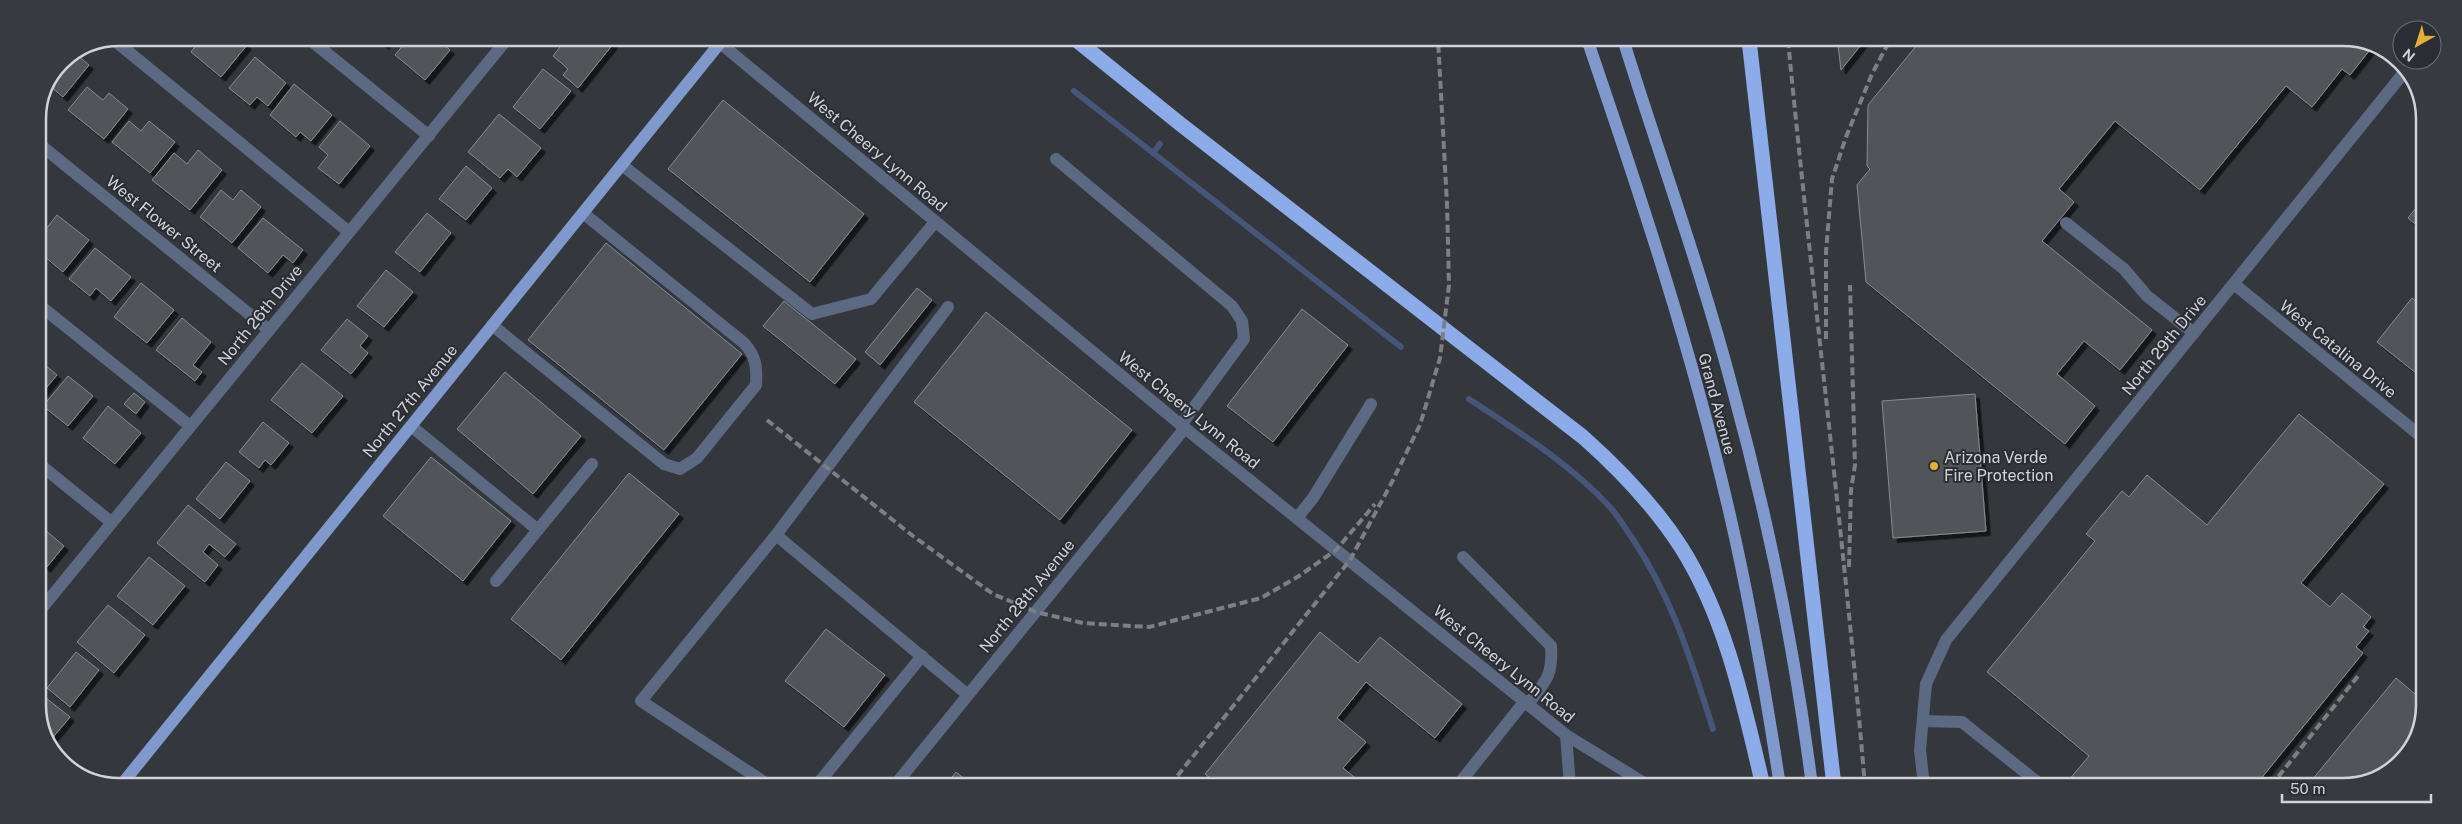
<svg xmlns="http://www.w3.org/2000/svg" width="2462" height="824" font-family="'Public Sans',sans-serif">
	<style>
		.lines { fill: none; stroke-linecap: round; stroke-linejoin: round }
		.stream { stroke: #46567a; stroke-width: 6 }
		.building { fill: #51545a; stroke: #888b92; filter: url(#shadow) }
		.minor { stroke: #5c6982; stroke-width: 12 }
		.major { stroke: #7f99cc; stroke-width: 12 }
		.highway { stroke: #8cabe9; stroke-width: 15 }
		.rail { stroke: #7c7f83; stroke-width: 4; stroke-dasharray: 8 4; stroke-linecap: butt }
		.poi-dot { fill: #e3ae35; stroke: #2a2d33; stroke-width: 2 }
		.labels { text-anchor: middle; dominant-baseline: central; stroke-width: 4; stroke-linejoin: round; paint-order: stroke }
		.street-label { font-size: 16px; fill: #d1d3d6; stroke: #2a2d33 }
		.poi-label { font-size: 16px; fill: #d1d3d6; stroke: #2a2d33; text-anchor: start }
		.rim { fill: none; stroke: #d1d3d6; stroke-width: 2.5 }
	</style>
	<defs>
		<filter id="shadow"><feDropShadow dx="4.5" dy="4.5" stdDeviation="0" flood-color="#0009"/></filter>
	</defs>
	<rect width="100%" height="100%" fill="#34383d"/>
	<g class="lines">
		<!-- stream -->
		<g class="stream">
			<path d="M1074,91L1401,347"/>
			<path d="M1153,153L1160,144"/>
			<path d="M1469,399C1519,432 1569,463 1610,507C1618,516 1625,528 1632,538C1673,599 1691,660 1713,729"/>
		</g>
	</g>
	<!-- building -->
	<g class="building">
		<path d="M202,38H238L247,45L221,77L191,52Z"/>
		<path d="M376,38H390L384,45Z"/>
		<path d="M409,38H421L425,41L428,38H436L450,50L425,80L395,55Z"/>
		<path d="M567,38H606L613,44L578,88L563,75L568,69L553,56Z"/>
		<path d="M1842,40H1865L1841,70L1838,45Z"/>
		<path d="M1921,40H2364L2373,46L2350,75L2342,69L2312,107L2286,86L2200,190L2115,121L2059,189L2074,202L2042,241L2152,330L2120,370L2084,341L2057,374L2095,406L2065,444L1866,282L1857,185L1870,169L1867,166L1868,105Z"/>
		<path d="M77,55L89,65L63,97L51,87L62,61Z"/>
		<path d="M255,57L286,83L268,106L257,97L250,105L229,88Z"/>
		<path d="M543,69L571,91L540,129L513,107Z"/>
		<path d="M294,84L332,115L311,141L300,132L296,137L270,115Z"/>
		<path d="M87,87L103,100L109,93L128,109L104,139L68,110Z"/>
		<path d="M723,100L864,214L810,282L668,169Z"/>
		<path d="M499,114L541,148L517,177L508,169L500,178L468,152Z"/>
		<path d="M129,121L141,131L149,121L175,142L150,173L112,142Z"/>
		<path d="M340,121L370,146L339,184L318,168L328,155L319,147Z"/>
		<path d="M198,150L222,170L190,210L152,180L174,153L187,164Z"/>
		<path d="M466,166L492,188L466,220L439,199Z"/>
		<path d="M221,190L233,200L241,190L261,207L232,243L200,217Z"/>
		<path d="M2424,198V231L2408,218Z"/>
		<path d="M427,213L451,233L420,272L395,252Z"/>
		<path d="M57,215L89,240L63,272L38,251V239Z"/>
		<path d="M263,218L303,250L293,263L283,255L268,273L238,248Z"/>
		<path d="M606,243L742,354L664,450L528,340Z"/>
		<path d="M95,248L131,277L111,301L96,288L90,296L69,279Z"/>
		<path d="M386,270L413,292L384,327L357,306Z"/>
		<path d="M141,283L174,310L147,343L114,317Z"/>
		<path d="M917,288L932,300L880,365L865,352Z"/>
		<path d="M2412,298L2423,308V363L2416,373L2377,342Z"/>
		<path d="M784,301L856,359L835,384L763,326Z"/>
		<path d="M1302,309L1348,345L1273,442L1227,406Z"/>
		<path d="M986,312L1132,430L1060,520L914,402Z"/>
		<path d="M182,318L211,342L193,365L202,372L195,381L156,350Z"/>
		<path d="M347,319L368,336L360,346L368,353L351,374L321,350Z"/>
		<path d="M38,359L57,375L38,398Z"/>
		<path d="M302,363L343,396L312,433L271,400Z"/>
		<path d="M505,372L581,436L533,494L457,429Z"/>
		<path d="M68,376L93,396L68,426L43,406Z"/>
		<path d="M134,393L145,402L136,414L124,404Z"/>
		<path d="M1975,394L1986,531L1893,538L1882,401Z"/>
		<path d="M108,406L141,433L115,464L83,438Z"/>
		<path d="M2299,414L2384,484L2301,583L2330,607L2342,593L2371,617L2363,627L2369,631L2356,647L2363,653L2255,786H2064L2089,756L1987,672L2095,541L2086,534L2122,491L2129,497L2147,475L2207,525Z"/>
		<path d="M263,422L289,443L271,465L265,460L259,468L239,452Z"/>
		<path d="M431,457L511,521L463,581L383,516Z"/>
		<path d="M226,462L250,481L220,519L196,499Z"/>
		<path d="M629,473L679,514L561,660L511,619Z"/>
		<path d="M188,505L236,544L225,557L209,544L203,552L218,565L205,582L157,543Z"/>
		<path d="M38,524L64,546L46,568L38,561Z"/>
		<path d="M149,557L185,586L153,625L117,596Z"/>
		<path d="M108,605L145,635L114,673L77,642Z"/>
		<path d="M826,629L885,675L844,727L785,681Z"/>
		<path d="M1320,632L1358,663L1380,637L1462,704L1435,738L1366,682L1337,718L1366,742L1343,768L1364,785H1219L1205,774Z"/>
		<path d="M76,652L99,670L70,707L47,688Z"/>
		<path d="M2396,678L2422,700V726L2393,769L2343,786H2307Z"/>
		<path d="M41,694L70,717L50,741L38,710V698Z"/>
		<path d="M956,772L972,785H946Z"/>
	</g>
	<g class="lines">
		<!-- minor -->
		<g class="minor">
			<path d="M308,38L429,136"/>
			<path d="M114,40L349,232"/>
			<path d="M720,43L1181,425L1566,735L1649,786"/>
			<path d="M38,143L269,330"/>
			<path d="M1056,159L1232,306L1242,321L1244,339L1181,425"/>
			<path d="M622,165L812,314L871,299L935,222"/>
			<path d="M2066,223L2124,269L2147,296L2194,333"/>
			<path d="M2234,284L2423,438"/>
			<path d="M38,304L190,426"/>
			<path d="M948,307L776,535L968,695"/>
			<path d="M492,325L664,464L680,469L697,458L756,385C757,367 756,356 744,343L583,213"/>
			<path d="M411,426L538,530"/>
			<path d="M38,463L111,522"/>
			<path d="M1297,518L1313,498L1371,404"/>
			<path d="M1463,557L1551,646C1553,676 1546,681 1528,704"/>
			<path d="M496,581L592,464"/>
			<path d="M38,613L508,38"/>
			<path d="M1923,721L1962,722L2041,785"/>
			<path d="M1566,735L1570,786"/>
			<path d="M767,784L641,701L776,535"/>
			<path d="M817,785L922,656"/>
			<path d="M895,785L1185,428"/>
			<path d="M1458,785L1525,701"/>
			<path d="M1924,786L1920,750L1926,684L1946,640L2406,70"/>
		</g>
		<!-- major -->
		<g class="major">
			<path d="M1587,39C1640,194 1692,351 1729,511C1750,602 1766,694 1780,786"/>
			<path d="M1623,39C1659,155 1701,269 1732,387C1768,518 1795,651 1812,786"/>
			<path d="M122,784L724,38"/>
		</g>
		<!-- highway -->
		<g class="highway">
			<path d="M1075,39L1179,123L1583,437C1619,469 1654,505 1681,547C1726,618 1744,705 1763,786"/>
			<path d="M1749,40L1834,786"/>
		</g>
		<!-- rail -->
		<g class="rail">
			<path d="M1788,40C1812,289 1844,537 1865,786"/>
			<path d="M1826,339V252L1832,179L1846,137L1872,74L1890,40"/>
			<path d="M767,420L913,536L993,594L1036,612L1083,623L1149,627L1261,598L1299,576L1336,550L1375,504"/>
			<path d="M1849,567L1851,490L1855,465L1850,285"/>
			<path d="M1170,785L1350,560L1392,482L1420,425L1440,358L1449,285L1447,204L1438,39"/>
			<path d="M2271,786L2358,676"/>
		</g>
	</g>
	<!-- markers -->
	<circle class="poi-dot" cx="1934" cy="466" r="5"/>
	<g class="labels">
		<!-- street labels -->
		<g class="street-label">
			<text transform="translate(877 152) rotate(40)">West Cheery Lynn Road</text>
			<text transform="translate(164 224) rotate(39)">West Flower Street</text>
			<text transform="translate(260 315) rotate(-51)">North 26th Drive</text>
			<text transform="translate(2164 345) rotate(-51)">North 29th Drive</text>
			<text transform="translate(2338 349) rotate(39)">West Catalina Drive</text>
			<text transform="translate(410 401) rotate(-51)">North 27th Avenue</text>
			<text transform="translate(1717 404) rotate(75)">Grand Avenue</text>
			<text transform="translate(1189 410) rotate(39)">West Cheery Lynn Road</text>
			<text transform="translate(1027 596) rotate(-51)">North 28th Avenue</text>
			<text transform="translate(1504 664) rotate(39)">West Cheery Lynn Road</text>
		</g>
		<!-- poi labels -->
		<g class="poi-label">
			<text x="1944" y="457">Arizona Verde<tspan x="1944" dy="18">Fire Protection</tspan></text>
		</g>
	</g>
	<!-- crop -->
	<path d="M0 0H2462V824H0ZM119 46H2343A73 73 0 0 1 2416 119V705A73 73 0 0 1 2343 778H119A73 73 0 0 1 46 705V119A73 73 0 0 1 119 46Z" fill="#373a40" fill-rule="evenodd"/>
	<path class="rim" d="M119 46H2343A73 73 0 0 1 2416 119V705A73 73 0 0 1 2343 778H119A73 73 0 0 1 46 705V119A73 73 0 0 1 119 46Z"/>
	<!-- north arrow -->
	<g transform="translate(2417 45) rotate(219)"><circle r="24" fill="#2a2d33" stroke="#6d6f74"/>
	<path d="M0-4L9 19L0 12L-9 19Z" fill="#e3ae35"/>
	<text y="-8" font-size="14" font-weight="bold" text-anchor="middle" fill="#d1d3d6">N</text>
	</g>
	<!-- scale -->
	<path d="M2282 794v8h149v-8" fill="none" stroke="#d1d3d6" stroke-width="2.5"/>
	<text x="2290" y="794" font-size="15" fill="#d1d3d6" stroke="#2a2d33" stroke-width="4" paint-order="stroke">50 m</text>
</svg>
